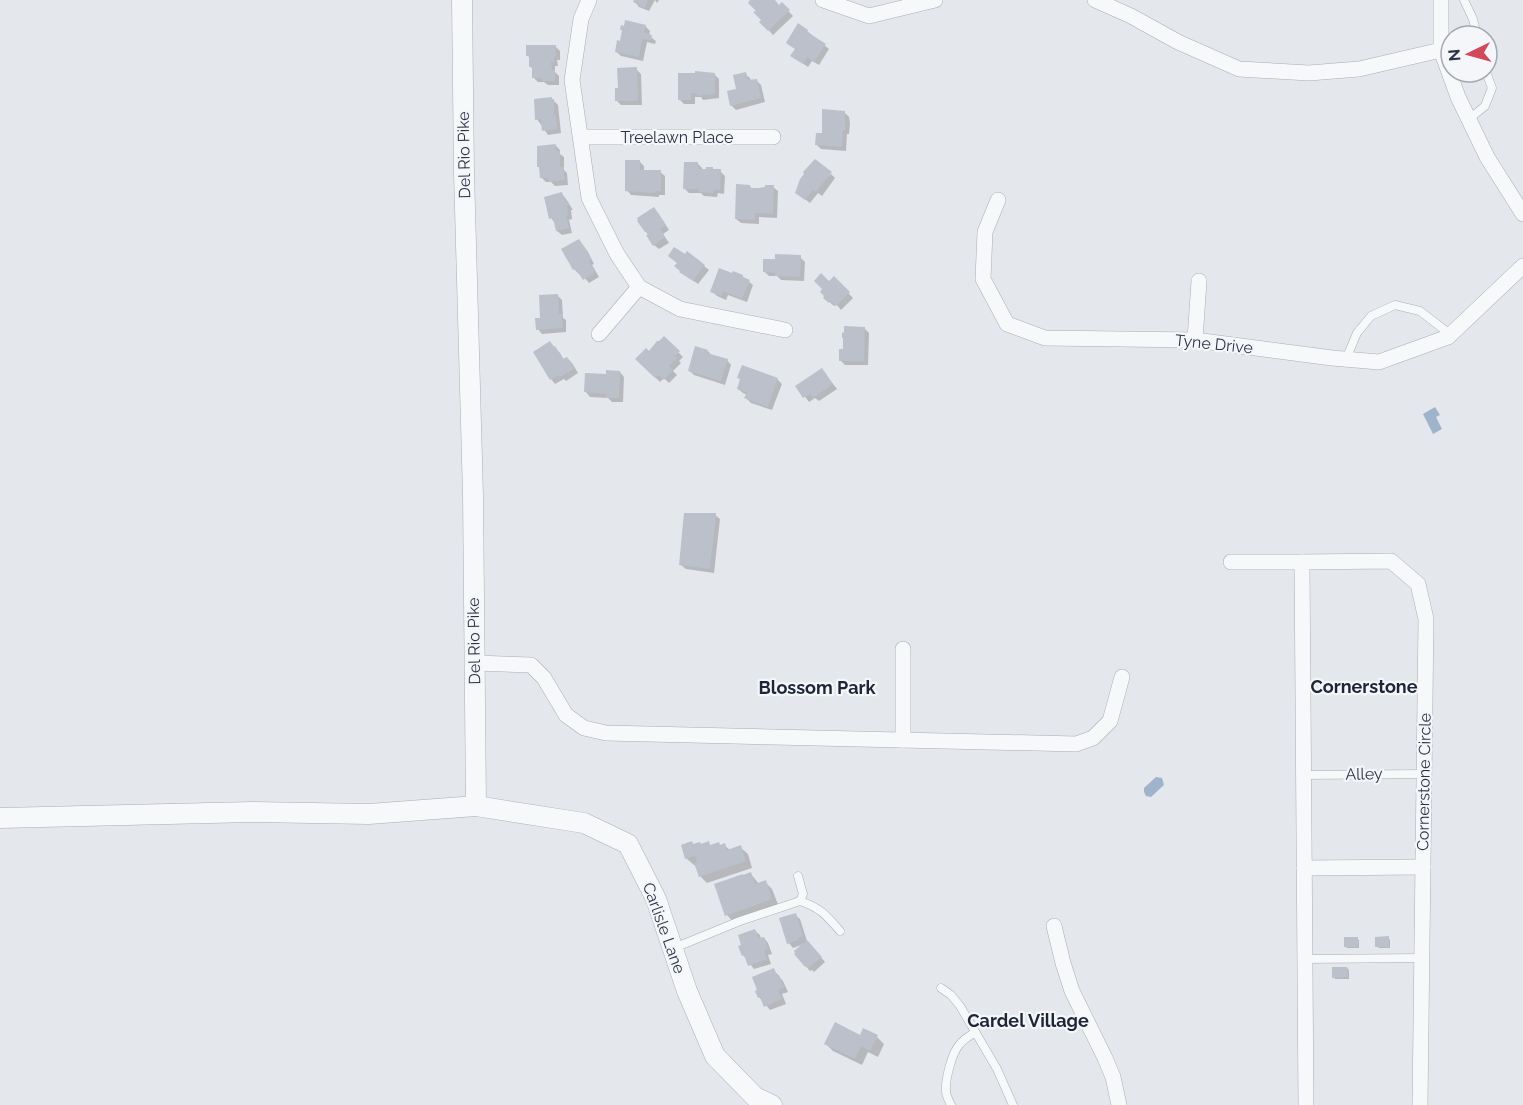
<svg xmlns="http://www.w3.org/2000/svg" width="1523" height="1105" font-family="Raleway,sans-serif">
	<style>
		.water { fill: #9fb4cc }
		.shadow { fill: #0003 }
		.building { fill: #bbc0ca }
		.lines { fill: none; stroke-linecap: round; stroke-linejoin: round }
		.service-casing { stroke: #a9aeb7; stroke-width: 9 }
		.minor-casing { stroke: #a9aeb7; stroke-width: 16 }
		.tertiary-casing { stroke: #a9aeb7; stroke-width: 21 }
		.service { stroke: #f7f8fa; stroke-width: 8 }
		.minor { stroke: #f7f8fa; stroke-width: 15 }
		.tertiary { stroke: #f7f8fa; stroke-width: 20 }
		.labels { text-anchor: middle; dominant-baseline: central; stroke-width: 4.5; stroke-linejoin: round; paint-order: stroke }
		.street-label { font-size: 16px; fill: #2b3445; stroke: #f4f6f9 }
		.neighbourhood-label { font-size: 18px; font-weight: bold; fill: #1d2536; stroke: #f4f6f9 }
	</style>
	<rect width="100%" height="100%" fill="#e4e7ec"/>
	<!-- water -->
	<g class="water">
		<path d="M1435,407L1440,415L1436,417L1442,429L1433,434L1423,414Z"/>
		<path d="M1156,777L1162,778L1164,785L1151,797L1146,796L1144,792V788Z"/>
	</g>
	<!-- shadow -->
	<g class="shadow">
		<path d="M636,0H659L657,3L655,0L649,11L639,7L635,2Z"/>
		<path d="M752,0H774L779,7L782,4L793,16L773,35L761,22L763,20Z"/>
		<path d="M645,26L650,31L649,36L656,41L655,44L647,42L643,61L621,56L616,51L621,42Z"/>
		<path d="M807,31L829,49L819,65L812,61L808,67L792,56L796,50L788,43Z"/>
		<path d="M555,46L560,51V60H557L558,66H555V72L559,76V85H548L544,82H538L533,77V69L531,67V59L528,56Z"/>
		<path d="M636,69L641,74L642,105H621L616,100Z"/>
		<path d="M745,74L750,78L751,81L756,80L761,85L765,102L736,110L731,105Z"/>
		<path d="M715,75L719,79V98L703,100L701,97H695V104H684L680,100Z"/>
		<path d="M552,99L558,105L561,133L548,135L537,119Z"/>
		<path d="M844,112L849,117L850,123L849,134H847L846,151L821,149L817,145L823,135Z"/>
		<path d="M555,145L560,150V154L564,157V170L567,173L568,185L555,186L551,182H546L542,178L541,169Z"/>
		<path d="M639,161L644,166V172H660L665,176V195H659V197L631,195L627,190Z"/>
		<path d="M698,164L702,168V171H720L725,176L724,194L718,193L717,197L704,196L701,193H689L684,188Z"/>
		<path d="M831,174L835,178L822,196L818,193L810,203L802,197Z"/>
		<path d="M750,186L752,189L773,187L778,191L777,218L759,217V224L741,223L736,219Z"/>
		<path d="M562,194L566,199L573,210H571L572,219L569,220L572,233L562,235L557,231L556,224L551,218Z"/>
		<path d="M658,213L669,230L663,234L669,243L659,249L654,245L650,236Z"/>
		<path d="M578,241L588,252L594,264L592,265L599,277L589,283L581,273L579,274L575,270L563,250Z"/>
		<path d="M800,257L805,262L804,281L781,280L777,276H769L764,271Z"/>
		<path d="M678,264L704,266L709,270L698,284L681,272Z"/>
		<path d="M742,276L753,285L747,302L728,295L726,300L717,296L712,291Z"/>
		<path d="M834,278L853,298L841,310L836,304L834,306L825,298L829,283Z"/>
		<path d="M557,295L562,300L563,318L566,320V332L542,334L538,329Z"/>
		<path d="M864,328L869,333L868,365H845L840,360Z"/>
		<path d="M664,338L683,357L679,361L681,363L673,371L677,375L669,383L664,378L660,382L637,359L649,353Z"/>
		<path d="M550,343L560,353L564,360L567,358L572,363L578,373L566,381L564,379L555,384L551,379Z"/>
		<path d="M708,351L712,356L727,360L731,365L725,385L694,375L689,370Z"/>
		<path d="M822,370L837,389L819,401L815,398L809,402L797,386Z"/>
		<path d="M620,372L624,377L623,402H612L608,398L590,397L586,392Z"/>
		<path d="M777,379L782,384L772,410L751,403L746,398L747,395L743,393L738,389Z"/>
		<path d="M715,515L720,519L714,573L686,569L681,565Z"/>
		<path d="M708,843L711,846L724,845L730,850L740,847L748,854L752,868L707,883L700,876L696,865H694L686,858L702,845Z"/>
		<path d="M751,874L759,884L765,882L772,889L779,907L734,923L727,915Z"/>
		<path d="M795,915L800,919L807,941L825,962L814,972L812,970L810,971L796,955L804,944L793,948L789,943Z"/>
		<path d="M755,931L760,935L761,939L764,938L768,943L772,954L768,955L771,964L754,969L743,955V946Z"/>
		<path d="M1388,938L1390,940V948H1379L1377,946Z"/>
		<path d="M1357,939L1359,940V948H1347L1345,946Z"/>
		<path d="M1347,968L1349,970V979H1335L1334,977Z"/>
		<path d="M773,969L783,981L788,992L782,994L786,1004L770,1010L759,997Z"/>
		<path d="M861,1037H877L884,1044L878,1057L868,1052L862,1065L833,1051L826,1044Z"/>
	</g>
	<!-- building -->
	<g class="building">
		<path d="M634,0H648L645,8L633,2Z"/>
		<path d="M750,0H775L779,5L782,2L790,10L768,31L759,22L761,20L753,12L756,11L748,3Z"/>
		<path d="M625,20L646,25L644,33L652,35L651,40L642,39L639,57L615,52L617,40L620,41L622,30H620L621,25L624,26Z"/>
		<path d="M798,23L808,30L807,32L826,44L814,62L807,57L803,64L790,56L795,49L786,43Z"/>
		<path d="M526,45H556V56H554V62H551L552,70H555V81H541L542,78H532V67H529V56H526Z"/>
		<path d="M637,67L638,101H615V88H618L617,68Z"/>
		<path d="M695,71L715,73V94L697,96V93H691V100H678V73H695Z"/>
		<path d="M746,72L748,80L757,79L761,98L730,106L727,91L736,89L733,75Z"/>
		<path d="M552,97V99H554V115H556L557,129L542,131L541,119L535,120L534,99Z"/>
		<path d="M822,109L845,111V130H843L842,147L815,145L816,133H822Z"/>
		<path d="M556,144V151H560V167H563L565,180L549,182L548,178H540L539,167H537V146Z"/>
		<path d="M815,159L832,172L816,192L813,190L805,200L795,193L800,179L804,174L803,172Z"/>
		<path d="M625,160H640V170H661V191H655V193L625,191Z"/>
		<path d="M684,162H698V169H706V167H713V169H721L720,190H713V193L698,192L699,189H683Z"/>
		<path d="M736,184L750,185V188H758L765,187V185H774L773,214L755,213V220L735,219Z"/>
		<path d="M562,192L564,199L565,198L566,202L568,201L569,205L567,206V208L568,215L566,216L569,228L556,231L553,218L549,219L544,197Z"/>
		<path d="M654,207L666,225L660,229L665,237L653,246L646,235H648L646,232H645L637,221L638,220L637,218Z"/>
		<path d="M579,239L588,252L591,259L589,261L595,272L583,280L576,269L573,270L561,249Z"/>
		<path d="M674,247L685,254L687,251L705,265L693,281L679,272L680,271L674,266L677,263L668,256Z"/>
		<path d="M775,254L801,255L800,277L775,276V273L763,272V259H775Z"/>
		<path d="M719,268L732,273L733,271L743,275V277L750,280L742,299L723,291L721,296L710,292Z"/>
		<path d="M821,273L829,281L834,276L850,292L836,306L830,301L829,303L823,298L824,296L820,292L822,289L814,281Z"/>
		<path d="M558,294L559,314H562L563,328L536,330L535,318H540L539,295Z"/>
		<path d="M844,326L865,327L864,361H839V349H843V338H842V333L844,332Z"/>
		<path d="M664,336L680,351L675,356L677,358L669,366L673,370L664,380L658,375L655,378L635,359L646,348L649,351L657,341H659Z"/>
		<path d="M550,341L554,347L555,346L563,359L567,357L575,368L560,377L559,375L550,380L533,352Z"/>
		<path d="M695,346L708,350L707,353L728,359L721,381L688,371Z"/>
		<path d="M742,365L778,378L768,407L744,398L747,393L737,389L740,379L737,378Z"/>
		<path d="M822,368L833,384L813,398L810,394L803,398L795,386Z"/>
		<path d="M606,370L620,371L619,398H605L606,394L584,392L585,373L606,374Z"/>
		<path d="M684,513H716L710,569L679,565Z"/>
		<path d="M692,841L693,844L700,842L701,844L709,841L710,845L719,842L720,845L725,843L727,850L741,845L746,861L699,877L694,863L697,862L695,856L685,859L681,845Z"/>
		<path d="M751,872L755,884L766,880L772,899L725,916L714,884L743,874V875Z"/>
		<path d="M796,913L803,936L798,938L799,940L787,944L779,918Z"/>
		<path d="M755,929L759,938L764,937L768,949L764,951L767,959L748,966L744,955L742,956L738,946L741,945L738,935Z"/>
		<path d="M1389,936V947H1375V937Z"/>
		<rect x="1344" y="937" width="14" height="10"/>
		<path d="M807,940L822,957L808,968L806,966L805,967L794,954L795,953L794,951Z"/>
		<path d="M1332,967H1347L1348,977L1332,978Z"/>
		<path d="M774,968L777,976L779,975L784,987L778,990L782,999L764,1007L760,997L758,998L755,991L757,990L752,977Z"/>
		<path d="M835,1022L860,1035L863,1028L878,1035L870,1051L861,1046L855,1059L824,1044Z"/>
	</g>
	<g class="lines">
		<!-- service casing -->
		<g class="service-casing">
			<g id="service">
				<path d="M1464,0L1473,19L1477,36"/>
				<path d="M1469,119L1485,106L1492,88L1486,72"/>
				<path d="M1346,359L1357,333L1371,316L1395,305L1420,311L1451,335"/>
				<path d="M1303,775L1424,774"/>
				<path d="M800,901C821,908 827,916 840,931"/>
				<path d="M674,948L740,921L800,901L803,894L798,876"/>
				<path d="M1305,959L1422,958"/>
				<path d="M941,988L951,995L960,1006L997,1069L1013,1105"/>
				<path d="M951,1105C949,1101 946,1096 946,1091C945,1080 952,1052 960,1044C964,1039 970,1036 975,1032"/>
			</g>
		</g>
		<!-- minor casing -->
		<g class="minor-casing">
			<g id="minor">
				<path d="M589,0L581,19L572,80L589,198L617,254L639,287L680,309L785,330"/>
				<path d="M823,0L869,16L935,0"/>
				<path d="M1095,0L1131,16L1178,42L1239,69L1309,73L1359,69L1441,50"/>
				<path d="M1441,0V50L1458,97L1487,157L1523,214"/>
				<path d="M581,137H773"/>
				<path d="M998,200L985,232L983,279L1007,324L1045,338L1195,340L1332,358L1379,362L1448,337L1523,266"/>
				<path d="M599,334L639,287"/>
				<path d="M1195,340L1199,281"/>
				<path d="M1231,562H1302"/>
				<path d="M903,649V740"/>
				<path d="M475,663L531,665L544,678L566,715L584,728L606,733L1076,744L1093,738L1110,721L1122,677"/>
				<path d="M1304,868L1423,867"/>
				<path d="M1054,926L1063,963L1072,991L1105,1058L1113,1077L1119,1105"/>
				<path d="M1306,1105L1302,562L1391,561L1418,584L1426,619L1420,1105"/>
			</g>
		</g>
		<!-- tertiary casing -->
		<g class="tertiary-casing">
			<g id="tertiary">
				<path d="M462,0L464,173L473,495L476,806"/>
				<path d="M0,818L252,812L369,814L476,806L584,823L628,844L656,899L687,991L715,1056L755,1097L772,1105"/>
			</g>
		</g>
		<!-- service -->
		<use href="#service" class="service"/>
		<!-- minor -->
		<use href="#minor" class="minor"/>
		<!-- tertiary -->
		<use href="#tertiary" class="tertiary"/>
	</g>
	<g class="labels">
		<!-- street labels -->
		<g class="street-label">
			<text x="677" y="137">Treelawn Place</text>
			<text transform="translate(464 155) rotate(-91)">Del Rio Pike</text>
			<text transform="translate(1214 344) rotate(6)">Tyne Drive</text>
			<text transform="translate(474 641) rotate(-91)">Del Rio Pike</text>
			<text transform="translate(1364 774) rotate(-1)">Alley</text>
			<text transform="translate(1424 782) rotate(-89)">Cornerstone Circle</text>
			<text transform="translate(664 928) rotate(70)">Carlisle Lane</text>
		</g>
		<!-- neighbourhood labels -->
		<g class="neighbourhood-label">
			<text x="1364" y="686">Cornerstone</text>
			<text x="817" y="687">Blossom Park</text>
			<text x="1028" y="1020">Cardel Village</text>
		</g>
	</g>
	<!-- north arrow -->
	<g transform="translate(1469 54) rotate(265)"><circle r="28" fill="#f4f6f9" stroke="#a4a8b1" stroke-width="1.5"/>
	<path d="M0-4.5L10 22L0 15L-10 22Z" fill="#d1495b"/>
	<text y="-9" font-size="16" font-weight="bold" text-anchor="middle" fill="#2b3445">N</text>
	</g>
</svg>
